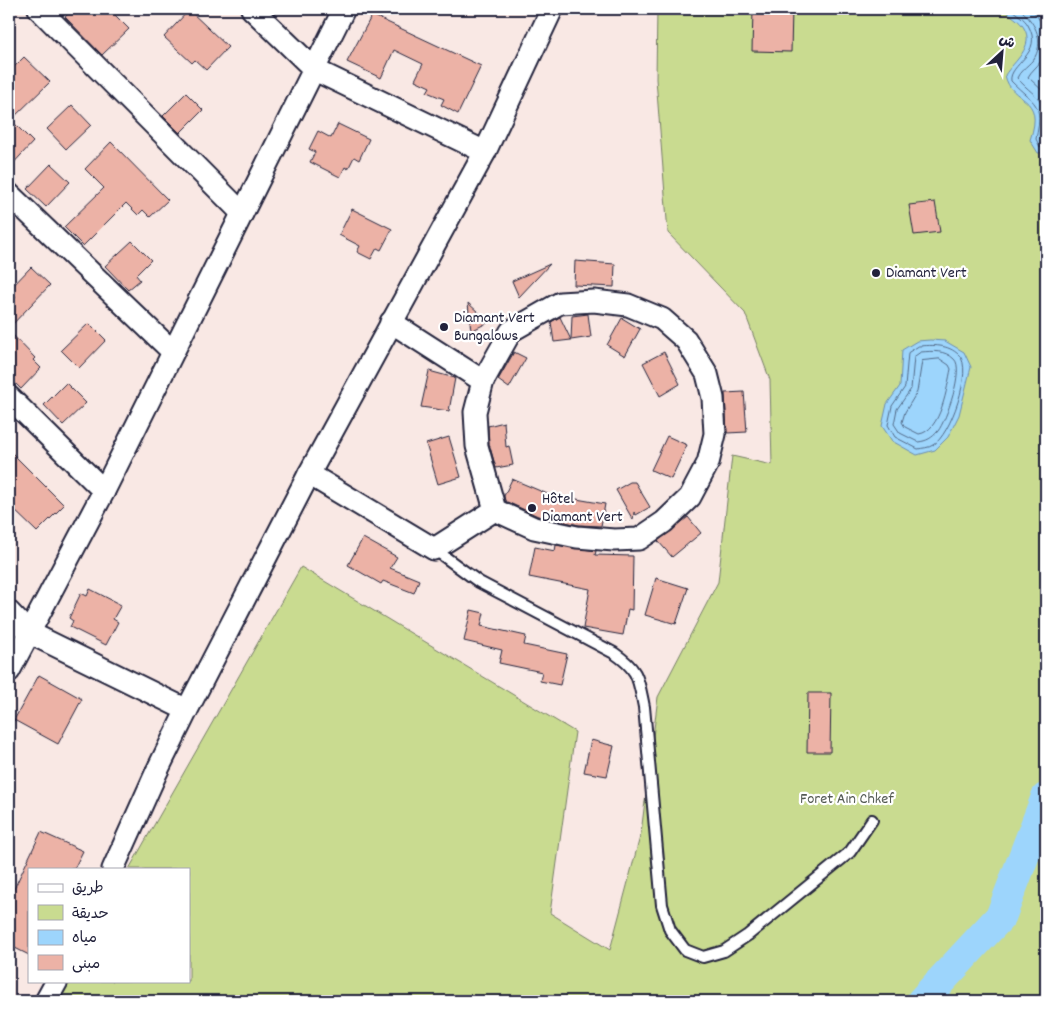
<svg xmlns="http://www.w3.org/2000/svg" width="1055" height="1010" font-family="Dekko,'Playpen Sans Arabic',sans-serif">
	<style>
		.green { fill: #c9db90; stroke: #767e66 }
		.water { fill: #9dd5fc; stroke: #6c8daf }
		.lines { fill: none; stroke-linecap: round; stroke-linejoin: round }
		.shore { stroke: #536a88; stroke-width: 1 }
		.river { stroke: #9dd5fc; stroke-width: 31 }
		.building { fill: #ecb2a6; stroke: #22223b }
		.lane-casing { stroke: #22223b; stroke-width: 14 }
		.street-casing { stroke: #22223b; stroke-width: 25 }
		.lane { stroke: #fff; stroke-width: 10 }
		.street { stroke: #fff; stroke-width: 21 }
		.poi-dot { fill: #22223b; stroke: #fff; stroke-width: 2 }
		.labels { text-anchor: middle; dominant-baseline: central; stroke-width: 4.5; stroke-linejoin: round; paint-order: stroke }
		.poi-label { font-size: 16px; fill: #22223b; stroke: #fff; text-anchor: start }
		.park-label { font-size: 16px; fill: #545a54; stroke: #fff }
	</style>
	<rect width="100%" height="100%" fill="#f9e8e4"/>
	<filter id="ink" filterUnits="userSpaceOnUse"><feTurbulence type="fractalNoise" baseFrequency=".02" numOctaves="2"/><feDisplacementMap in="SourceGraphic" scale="10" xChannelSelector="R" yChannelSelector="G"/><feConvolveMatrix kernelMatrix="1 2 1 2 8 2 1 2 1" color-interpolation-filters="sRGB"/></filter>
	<g filter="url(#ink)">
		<!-- green -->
		<path class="green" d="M657,9H1046V1001H54L66,981H189V869H129L301,567L575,732L550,913L610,950L641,833L658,697L718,582L732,456L772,465L770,380L745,313L668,233L656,79Z"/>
		<!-- water -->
		<g class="water">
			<path d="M1004,9H1046V152L1038,153L1030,140C1046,93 1011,105 1005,75C1014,61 1035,47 1024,28C1020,20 1009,15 1004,9Z"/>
			<path d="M930,340L945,341L964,352L971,367L959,415L948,437L935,450L917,455L892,441L882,426L887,404L900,386L902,350L917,341Z"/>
		</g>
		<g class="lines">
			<!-- shore -->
			<g class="shore">
				<path d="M1010,9C1016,13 1025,19 1028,25C1045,54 1008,64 1011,81C1035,105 1044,102 1036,139L1040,147H1046"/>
				<path d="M1020,9C1033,21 1045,38 1035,57C1030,65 1021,69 1017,78C1039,102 1053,100 1042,138L1046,140"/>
				<path d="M1031,9C1044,21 1051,45 1041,61C1037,67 1031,71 1028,77L1046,94"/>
				<path d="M919,346C933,345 948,344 959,355C974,369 950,436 933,445C929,448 922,448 918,449L895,437L888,425L892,406L905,387L908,353Z"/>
				<path d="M921,352C933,351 945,350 954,359C965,368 946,421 938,431C932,438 927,441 918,442L900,433L894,424L897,409L911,389L914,357Z"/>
				<path d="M940,359L949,365L951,369C947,387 941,431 919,434L905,427L902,422L905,412L917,392L922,361Z"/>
			</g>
			<!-- river -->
			<path class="river" d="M922,1001L1001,916L1046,798"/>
		</g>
		<!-- building -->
		<g class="building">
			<path d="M73,9H109L129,29L102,55L65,17Z"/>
			<path d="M753,9H792L791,52L752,51Z"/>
			<path d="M189,10L228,47L206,70L195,60L192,63L164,37Z"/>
			<path d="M372,15L481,66L458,114L441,105L444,99L427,92L430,87L415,80L423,64L394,50L381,78L347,62Z"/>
			<path d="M24,57L50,82L11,120L33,142L9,168V72Z"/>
			<path d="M186,93L203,110L180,133L163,116Z"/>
			<path d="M72,105L91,125L66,149L47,129Z"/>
			<path d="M338,124L369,139L359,160L354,157L348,169L345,167L340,177L310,162L315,152L309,149L318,131L331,138Z"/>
			<path d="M111,142L168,200L150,217L143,210L138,215L126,203L83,246L64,227L104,188L85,169Z"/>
			<path d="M51,164L70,182L46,207L27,189Z"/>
			<path d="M935,202L940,232L914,235L909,205Z"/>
			<path d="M352,209L392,229L381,250L377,248L371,259L357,252L360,246L339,235Z"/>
			<path d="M132,241L151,260L136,275L140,280L128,290L105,266Z"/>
			<path d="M575,261L615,264L614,287L574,285Z"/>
			<path d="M550,264L519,297L512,281Z"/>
			<path d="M31,267L50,285L9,328V304L16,297L9,290Z"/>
			<path d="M468,303L489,322L471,331Z"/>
			<path d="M588,314L591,337L571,340L572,316Z"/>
			<path d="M560,317L571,340L554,342L551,322Z"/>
			<path d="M622,318L640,329L625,356L607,345Z"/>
			<path d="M89,323L106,340L79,368L61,350Z"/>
			<path d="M9,331L35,358L33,360L41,368L21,389L9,377Z"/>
			<path d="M514,352L526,358L509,388L498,380Z"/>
			<path d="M664,352L680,384L660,396L643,363Z"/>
			<path d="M429,371L455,378L449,411L421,407Z"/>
			<path d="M66,383L86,403L63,425L44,405Z"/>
			<path d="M744,392L747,432L727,433L725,393Z"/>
			<path d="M504,422L506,447L509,446L513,465L496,468L489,444L488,426Z"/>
			<path d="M667,436L687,445L671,479L651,470Z"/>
			<path d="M449,437L461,477L438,484L426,444Z"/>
			<path d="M9,450L64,505L37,532L9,505Z"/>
			<path d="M512,479L564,501L565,497L605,504L601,526L579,525L538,516L505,501L504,496Z"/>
			<path d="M630,482H635L650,507L636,515L634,512L633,520L616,490Z"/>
			<path d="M688,517L701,533L672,557L658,541Z"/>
			<path d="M363,538L397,557L390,568L419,580L414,593L383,581L381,584L348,565Z"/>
			<path d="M556,545L596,551L595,555L633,556L632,610L628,609L623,635L583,628L590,589L529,577L535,547L555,551Z"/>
			<path d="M656,578L688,588L676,624L645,615Z"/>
			<path d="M90,589L121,605L113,619L118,622L106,645L70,627L73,621L69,618L81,593L87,596Z"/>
			<path d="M471,610L484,613L481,626L526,636L524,645L567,654L560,685L540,681L542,672L499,663L502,650L464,641Z"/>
			<path d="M39,675L82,699L58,744L14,720Z"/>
			<path d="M808,693H831L830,752H807Z"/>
			<path d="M591,740L614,746L607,776L584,772Z"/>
			<path d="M41,832L83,851L74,869H29V955L9,945V889L13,891Z"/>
		</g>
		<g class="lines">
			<!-- lane casing -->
			<g class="lane-casing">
				<path id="lane" d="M434,549L479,582L614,653C639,670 638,678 644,707L662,905L670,930L685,950L703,957L724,951L748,935L850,852L872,820"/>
			</g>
			<!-- street casing -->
			<g class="street-casing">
				<g id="street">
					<path d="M39,9L242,213"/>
					<path d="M252,9L315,70L485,152"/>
					<path d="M9,194L172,351"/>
					<path d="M391,322L483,381"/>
					<path d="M9,397L104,491"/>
					<path d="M309,474L434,549L495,510L534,528L577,537L614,540L639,539L664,522L690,497L708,463L715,434L713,398L707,374L686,340L662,319L628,305L594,301L560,303L511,331L483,381L475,412L477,446L495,510"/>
					<path d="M9,612L28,632L187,710"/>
					<path d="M9,671L104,491L344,9"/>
					<path d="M113,869L157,771L187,710L309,474L485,152L552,9"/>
					<path d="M46,1001L57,981"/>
				</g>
			</g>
			<!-- lane -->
			<use href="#lane" class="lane"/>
			<!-- street -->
			<use href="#street" class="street"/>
		</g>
	</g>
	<!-- markers -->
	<g class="poi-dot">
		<circle cx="876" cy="273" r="5"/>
		<circle cx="444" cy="327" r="5"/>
		<circle cx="532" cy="508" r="5"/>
	</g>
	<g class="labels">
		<!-- poi labels -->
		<g class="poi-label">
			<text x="886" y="273">Diamant Vert</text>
			<text x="454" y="318">Diamant Vert<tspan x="454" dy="18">Bungalows</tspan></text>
			<text x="542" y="499">Hôtel<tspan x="542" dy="18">Diamant Vert</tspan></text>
		</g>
		<!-- park labels -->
		<g class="park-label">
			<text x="847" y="799">Foret Ain Chkef</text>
		</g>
	</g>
	<!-- margin -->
	<rect width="1055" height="1010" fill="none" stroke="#fff" stroke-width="30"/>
	<rect x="15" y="15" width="1025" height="980" fill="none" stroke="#22223b" stroke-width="2" filter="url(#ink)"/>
	<!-- legend -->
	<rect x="28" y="868" width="162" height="115" fill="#ffffff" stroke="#a7a7b1"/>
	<rect x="38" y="884" width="25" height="8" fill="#ffffff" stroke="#a7a7b1"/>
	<text x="72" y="892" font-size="15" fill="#22223b">طريق</text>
	<rect x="38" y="905" width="25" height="15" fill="#c9db90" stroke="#a7a7b1"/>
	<text x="72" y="918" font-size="15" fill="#22223b">حديقة</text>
	<rect x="38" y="930" width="25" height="15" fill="#9dd5fc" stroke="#a7a7b1"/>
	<text x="72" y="942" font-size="15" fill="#22223b">مياه</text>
	<rect x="38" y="955" width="25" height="15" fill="#ecb2a6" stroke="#a7a7b1"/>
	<text x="72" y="968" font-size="15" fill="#22223b">مبنى</text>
	<!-- north arrow -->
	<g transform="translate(1002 52) rotate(26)" stroke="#ffffff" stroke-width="4" paint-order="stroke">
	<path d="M0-4L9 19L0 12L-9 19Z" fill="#22223b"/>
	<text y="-8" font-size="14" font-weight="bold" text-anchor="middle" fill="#22223b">ش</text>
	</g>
</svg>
